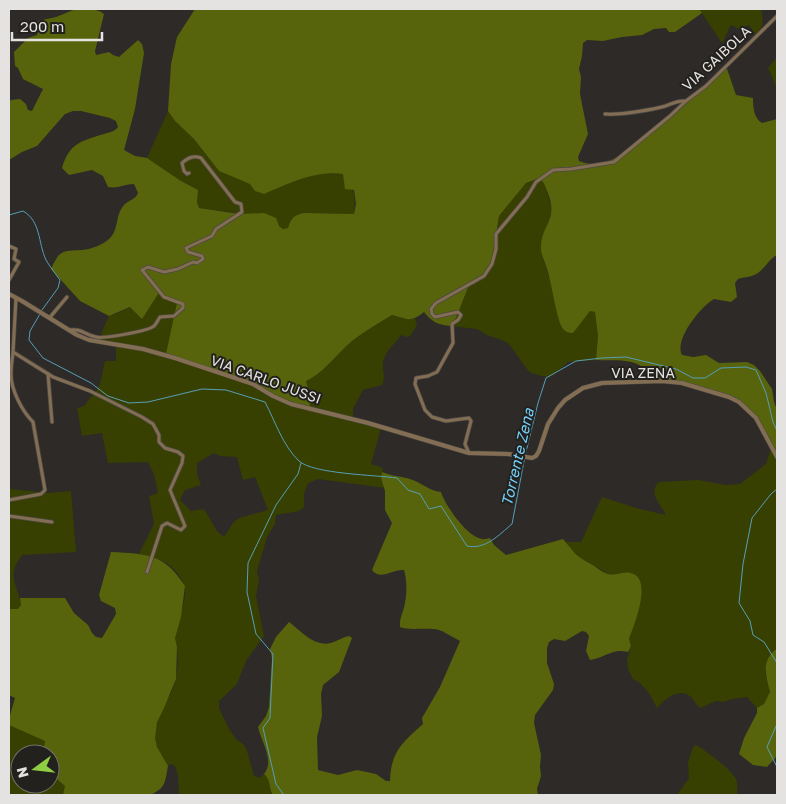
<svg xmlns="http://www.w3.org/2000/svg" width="786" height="804" font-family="'Golos Text',sans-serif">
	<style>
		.green { fill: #384001; fill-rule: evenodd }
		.forest { fill: #58640b }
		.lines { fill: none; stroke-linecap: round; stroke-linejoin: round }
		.stream { stroke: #569eb8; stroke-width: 1 }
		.minor-casing { stroke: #4a4845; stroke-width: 4.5 }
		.tertiary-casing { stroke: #4a4845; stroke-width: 5 }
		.minor { stroke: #846e53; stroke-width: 3 }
		.tertiary { stroke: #846e53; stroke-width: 4 }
		.labels { text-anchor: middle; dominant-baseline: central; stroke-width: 4; stroke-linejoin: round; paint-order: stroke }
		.street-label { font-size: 14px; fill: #e5e3e1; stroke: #23211d }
		.water-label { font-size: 15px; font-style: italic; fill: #73d1fd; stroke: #23211d }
	</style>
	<rect width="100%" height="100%" fill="#2d2a27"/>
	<!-- green -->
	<g class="green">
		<path d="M699,9H761C763,20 765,27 755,34L749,25L739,29L731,25L722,43Z"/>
		<path d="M777,57V88L768,68Z"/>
		<path d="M168,111L175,121L194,139L219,171L251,184L283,186L304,177L325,173L344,174C354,189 356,196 354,214L304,213C294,215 291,218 288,228L283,229L279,226L232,212L198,208L197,203L198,190L181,181L147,158Z"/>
		<path d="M539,178L544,181L552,210L542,244L543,259L551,282L559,318L582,320L590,311L595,312L598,336L596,360L568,362L553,375L548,377L542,376L531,373L527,369L509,344L504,341L487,335L477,329L451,326L456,318L469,285L495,241L497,233L499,216L526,183Z"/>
		<path d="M158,294L177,303L174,321L246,383L310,407V395L306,381C326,372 338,351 356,338C367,330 380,322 392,315L405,319H415L417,325L411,335L406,337L401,335C395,344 385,351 383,362C382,370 386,378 382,385L363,390L353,409V419L381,428L371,464L383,468L381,478L385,488L318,479L308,483L304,494V507L299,511L276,515L275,524L267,537L257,571L259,580L256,596L264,636L246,661L237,684L219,701V708L229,729L236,739L244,745L247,751L254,776L260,778L264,774C272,782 268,787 273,795L179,794C178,783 180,775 174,765L170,764L168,766C162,757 156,748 155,738C153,716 172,699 176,678C178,669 178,657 177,647C176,644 175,640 175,636C177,627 187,597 185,588C179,567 159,556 139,554L154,524L149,496L158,493L154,474L148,462L108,463L102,433L82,436L77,408L85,406C87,400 91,398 95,393C102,383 102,372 105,361H116V345L98,341L109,316L116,314ZM214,453L220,456L237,457L243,480L255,477L268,510L239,518L233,523L224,537L217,531L204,509L191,511L180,500L185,490L201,485L197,474V463Z"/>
		<path d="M771,448L777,459V650H775L765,672C769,689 776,699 757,708L747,697L732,699L724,702L716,701L700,708C696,705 694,699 690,696C678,687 664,700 657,708L649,693L640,683L633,679L628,669L627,660L631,646L629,639L639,608L625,572C609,578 606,572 593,565C579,557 574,556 566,542H581L602,497L636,508L666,515C661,504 647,493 659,482L698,480L726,485L740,484L766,464Z"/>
		<path d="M10,489L48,493L71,491L76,552L22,555C6,577 17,582 21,605L18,610L9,609V490Z"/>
		<path d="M9,724L46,741L43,754H20V784H50V773L66,786L63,795H9Z"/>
		<path d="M696,745C706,751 731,769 736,779C738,784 737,791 737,795H677L689,778L688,763L693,747Z"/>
	</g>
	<!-- forest -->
	<g class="forest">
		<path d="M76,9C85,9 97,8 104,14L95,51L96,55L109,52L113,55L119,57L138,40L142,44L144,53L135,109L124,150L135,156L147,158L181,181L198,190L197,203L199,208L240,214L264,213L276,218L279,226L283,229L288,228C291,218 294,215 304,213L354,214L356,204L354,190L345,189L343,174C315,170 290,183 264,194L255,191L250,184L219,171L194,139L175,121L168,111L171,64L177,37L195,9H699L702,13L675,32H669L666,28L654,29L642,35L622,37L603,41L587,40L583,43L582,56L579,69L581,77L580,94L588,134L578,157L579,161C595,167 606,164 620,155L695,94L726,66L736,95L753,98C753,108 754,118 762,123L777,119V255C769,259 766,267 758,273C753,277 744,277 738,279L735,283L737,297L731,302L714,299C700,307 674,340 682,355L693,357L706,355L719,363L747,362L754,365L760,371L772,389L774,402L777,410V459L757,421L740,402L677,383L654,380C638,355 622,362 596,360L598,336L595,312L590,311L573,333C569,333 566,332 563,329C556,319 552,283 547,269C545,263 542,256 541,250C540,224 560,221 547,191C545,185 544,182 539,178L526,183L499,216L492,261L487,271L469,285L456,318L451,326C438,325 432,322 424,312C411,323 407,319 392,315C380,322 367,330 356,338C338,351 326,372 306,381L311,399L309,409L260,389L166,354L177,303L158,294L142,319L130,307L109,316L80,301L51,269C53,265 56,258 59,255C66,249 74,251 82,250C92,249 103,245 110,238C119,229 115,215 124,205C129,200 135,200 138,193L134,184C125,184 117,189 108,187L103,176L92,170L69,175L62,168C69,144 80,141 104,134C110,132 114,132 118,127L116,121L110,118L81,111H73L65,114L37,146L22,152L9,160V102L11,100L20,99L26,104L28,110L32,111L43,89L23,79L18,68L15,66L14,52L28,38L37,35L38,32V21L56,17Z"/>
		<path d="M382,472C391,476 400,476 410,479C421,482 429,491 441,492C445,505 467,537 482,539C485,540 488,538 490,538L494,545L506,555L563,539C576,554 573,554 591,564C597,567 601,572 608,574C616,576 623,571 630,573C654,577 634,625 629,639L631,646L628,652C611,648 606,658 590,660L586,651L589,636L586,632L582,631L565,641L554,639L549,642L547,648V663L554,684L553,690L535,715L534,723L541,755L540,767L541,776L537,789L538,795H273C268,787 272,782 264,774C275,761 261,741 258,727L266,716L269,707L272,658L270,649L276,637L289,622C301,631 314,647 331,643C337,641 343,637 349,636L352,638L339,672L323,685L321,694L322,716L317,737L318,770L338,775L357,770L376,774L386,781H390C391,751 402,743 423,724L422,718L440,687L460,641C456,639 443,631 439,630C428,627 409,631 400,627C399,618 404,611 405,603C407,592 407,580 404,570C392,569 381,581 372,570L392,523L385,510V491L381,478Z"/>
		<path d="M111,552C147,554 164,553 185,586L181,617L175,638L177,647L176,679L164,708L157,722L155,738L157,747L168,766C165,782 166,788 150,795H63L65,786L50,773V754H43L45,741L9,725V719L15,698L9,695V609H18L21,605L20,598H65L74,613L88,625L92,633L96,637L102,638L116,614L115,608L101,601L99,595Z"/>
		<path d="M775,650H777V756L767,767L753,765L739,754L744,738L757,713V708L764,704L770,692C766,676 761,662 775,650Z"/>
	</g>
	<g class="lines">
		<!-- stream -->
		<g class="stream">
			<path d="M9,215L23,211C41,221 38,243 46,260C50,267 55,273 60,280L58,288L42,310"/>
			<path d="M40,314L30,331L29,340L43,358L91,383L108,396L129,403L148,402L202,389L226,390L265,402C275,421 283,446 299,461C313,474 376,475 397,478L408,490L420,494L429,509L441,506L467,546C485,550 499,535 512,524L525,456L538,403L546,378L576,361L602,358L626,357L676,369L693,378H705L721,368L746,367L756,370L766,393L773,422L777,431"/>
			<path d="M777,489L771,494L752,518L743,564L739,603L750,621L753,635L764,642L777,663"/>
			<path d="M777,724L767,747L777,767"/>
			<path d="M284,795L276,784L263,728L270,718L273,654L256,634L247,592L248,563L276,505L298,474L301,463"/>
		</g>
		<!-- minor casing -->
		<g class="minor-casing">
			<g id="minor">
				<path d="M605,114C624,115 644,111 662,107C671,105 676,100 685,101"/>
				<path d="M9,246L16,249L14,259L19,262L9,280"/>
				<path d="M16,298L13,352L53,377L90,391L142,417L153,424L159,435V442L165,448L178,452L183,456L182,463L170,490L185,526L181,530L167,523L162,526L147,572"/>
				<path d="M51,316L67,297"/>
				<path d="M70,330C81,328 85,335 96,337C103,339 149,331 154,326C156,324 158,320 160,317L174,316L183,308V304L164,297L142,270L148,267L164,272L178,269L193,262L197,263L203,259L202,256L188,252L186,248L212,236L216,229L242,212L241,204L235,202L201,158C193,155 188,158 182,163L184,171L187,174L189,173"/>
				<path d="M48,374L52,422"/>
				<path d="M469,453L465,444L471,421L469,418L446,421L432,417L425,410L415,384L416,378L428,376L437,372L453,343L452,324L458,320L461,315L458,312L435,317L432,314L431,309L436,303L484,276L492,264L496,249V234L527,197L536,182L553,170L571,169L614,162L670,116L686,101L706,86L777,16"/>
				<path d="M9,500L41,494L45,490L33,422C22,411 11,390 11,374C11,367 12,360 13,353"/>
				<path d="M9,516L52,522"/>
			</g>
		</g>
		<!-- tertiary casing -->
		<g class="tertiary-casing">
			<path id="tertiary" d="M9,294L22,301L77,335L89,340L143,349L175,358L253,384L273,396L291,404L368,423L469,453L508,454L532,458L536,456L539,451L548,424L558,408L565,400L583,388L602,383L662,381L682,383L729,397L739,402L756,418L777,457"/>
		</g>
		<!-- minor -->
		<use href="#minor" class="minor"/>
		<!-- tertiary -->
		<use href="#tertiary" class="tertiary"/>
	</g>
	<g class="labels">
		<!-- street labels -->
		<g class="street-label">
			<text transform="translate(716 58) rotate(-43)">VIA GAIBOLA</text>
			<text x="643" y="372">VIA ZENA</text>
			<text transform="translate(266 379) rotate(20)">VIA CARLO JUSSI</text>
		</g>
		<!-- water labels -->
		<g class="water-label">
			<text transform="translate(517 457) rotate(-77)">Torrente Zena</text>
		</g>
	</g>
	<!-- border -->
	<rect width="786" height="804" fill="none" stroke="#e5e3e1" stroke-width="20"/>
	<!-- north arrow -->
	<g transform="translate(35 769) rotate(255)"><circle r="24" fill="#23211d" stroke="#716f6b"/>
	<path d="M0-4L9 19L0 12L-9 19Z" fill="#8fcd42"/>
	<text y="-8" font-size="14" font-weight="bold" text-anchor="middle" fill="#e5e3e1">N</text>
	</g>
	<!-- scale -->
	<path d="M12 32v8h90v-8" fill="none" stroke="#e5e3e1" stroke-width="2.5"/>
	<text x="20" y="32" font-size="15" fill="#e5e3e1" stroke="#23211d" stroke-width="4" paint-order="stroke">200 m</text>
</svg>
